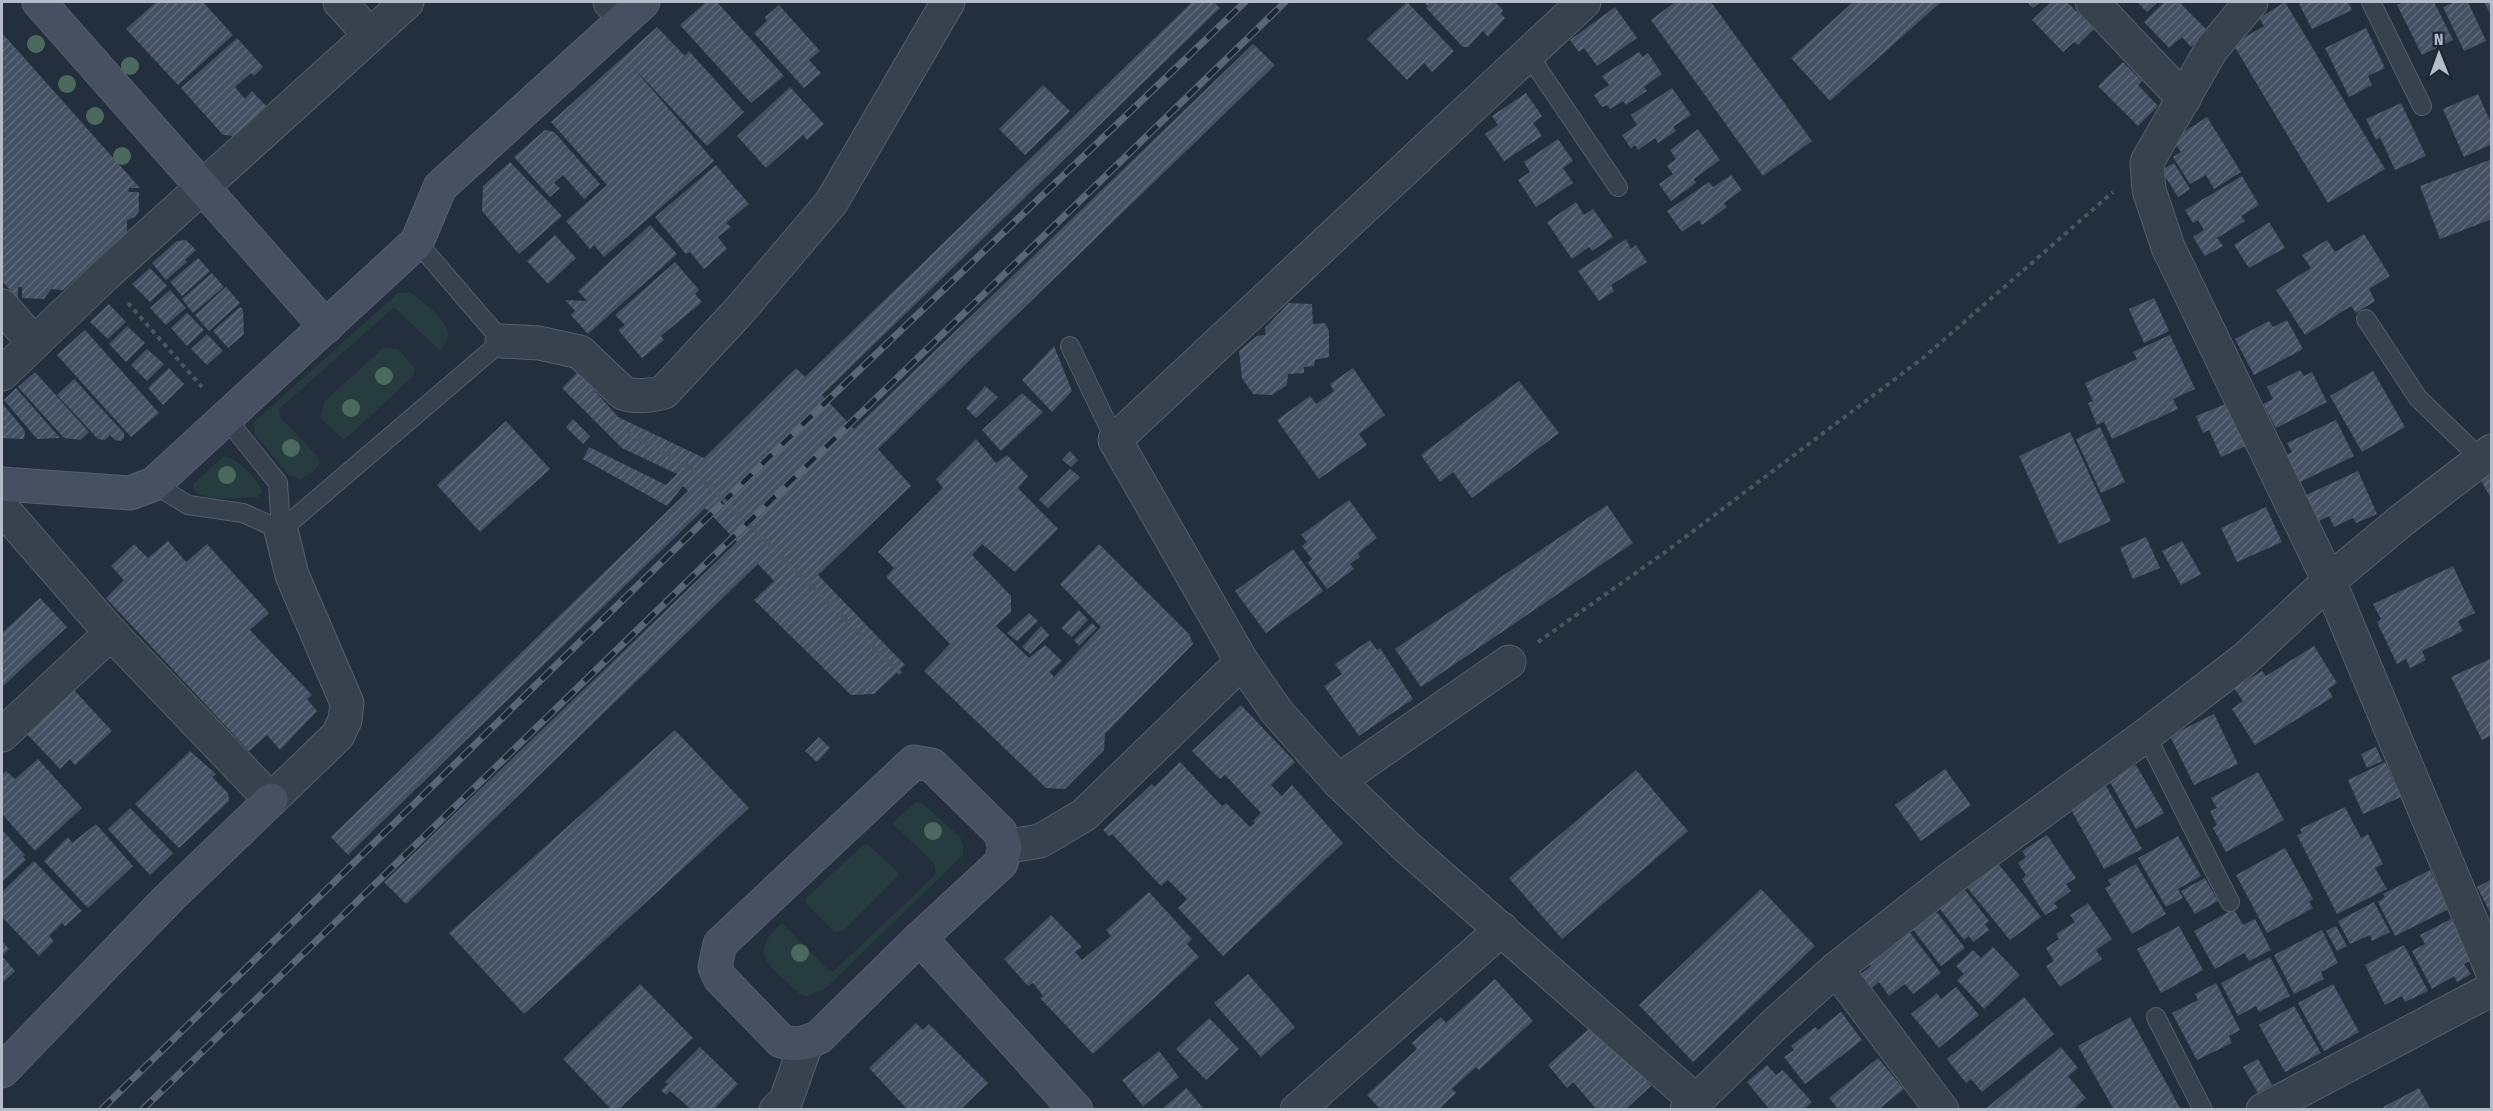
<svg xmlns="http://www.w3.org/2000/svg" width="2493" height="1111" font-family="'Fira Sans Condensed',sans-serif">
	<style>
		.green { fill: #263c3f }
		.building { fill: url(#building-hatch) }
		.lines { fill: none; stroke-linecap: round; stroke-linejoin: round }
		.lane-casing { stroke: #565f6c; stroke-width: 20 }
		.street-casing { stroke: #565f6c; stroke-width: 35 }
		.secondary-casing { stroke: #565f6c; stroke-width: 35 }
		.path { stroke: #44595c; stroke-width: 4; stroke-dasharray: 4.5 4.5; stroke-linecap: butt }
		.lane { stroke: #38414e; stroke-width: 18 }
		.street { stroke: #38414e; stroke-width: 33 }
		.secondary { stroke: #465061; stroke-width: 33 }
		.rail-casing { stroke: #5a6575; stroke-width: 7 }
		.rail { stroke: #1d2633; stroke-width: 4.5; stroke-dasharray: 14; stroke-linecap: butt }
		.path-bridge { stroke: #44595c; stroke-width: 4; stroke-dasharray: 4.5 4.5; stroke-linecap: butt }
		.tree { fill: #4b6a5d }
	</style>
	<defs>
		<pattern id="building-hatch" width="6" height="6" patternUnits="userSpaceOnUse" patternTransform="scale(1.5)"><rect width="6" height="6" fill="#455162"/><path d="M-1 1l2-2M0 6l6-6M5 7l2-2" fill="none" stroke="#5d6877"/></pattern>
	</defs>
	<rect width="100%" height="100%" fill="#242f3e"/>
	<!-- green -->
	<g class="green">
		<path d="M409,292C419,298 448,320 448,334C448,340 444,346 440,351L394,307L279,409L281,418L317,456L320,463L312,473L301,479L289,475L254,433V422L398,293Z"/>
		<path d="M383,348L398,349L415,368L413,376L350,435L343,439L320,417L325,401Z"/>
		<path d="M224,456C239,459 256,478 262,491L258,497C239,498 209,502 194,491L193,484Z"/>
		<path d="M916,802L922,803L960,837L963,844V855L826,988L807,997L800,994C774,969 744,955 782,923L829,971H834L936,874L934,863L892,823Z"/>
		<path d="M863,845H868L898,872V876L843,931L835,932L806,903L805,899Z"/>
	</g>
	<!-- building -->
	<g class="building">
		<path d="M156,2H203L233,35L178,85L126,29Z"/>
		<path d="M706,2H717L784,76L751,103L680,25Z"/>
		<path d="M1192,2H1214L1220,8L822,395L854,429L1253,44L1275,65L878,449L911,486L818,575L905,665L874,694L851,695L754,600L774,581L758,564L406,904L384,882L737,542L705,508L348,855L331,837L688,491L683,486L667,506L583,459L589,447L666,485L677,474L622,448L562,388L578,372L618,417L704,458L796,368L805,377Z"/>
		<path d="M1407,2L1454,51L1432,72L1424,63L1407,80L1367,39Z"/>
		<path d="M1423,2H1495L1503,10L1501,14L1505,18L1488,37L1483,31L1468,47H1463L1426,8L1428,6Z"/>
		<path d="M1675,2H1711L1812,141L1763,176L1651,20Z"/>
		<path d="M1853,2H1941L1830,101L1791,58Z"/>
		<path d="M2027,2H2041L2033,8Z"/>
		<path d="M2051,2H2067L2094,29L2078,45L2074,42L2063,52L2032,20Z"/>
		<path d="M2137,2H2158L2147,12Z"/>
		<path d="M2164,2H2183L2181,4L2208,31L2191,47L2182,37L2169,48L2144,22Z"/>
		<path d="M2285,2L2385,169L2328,203L2233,44L2264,26L2259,18Z"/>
		<path d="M2304,2H2348L2352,10L2312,29L2299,4Z"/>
		<path d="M2404,2H2434L2453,40L2422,55L2397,5Z"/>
		<path d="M2454,2H2468L2486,41L2464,51L2443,7Z"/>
		<path d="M2484,2H2492V17Z"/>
		<path d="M779,5L820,51L809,60L821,73L804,88L754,33L767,21L765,17Z"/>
		<path d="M1615,7L1637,38L1597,66L1584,48L1579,52L1570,40Z"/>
		<path d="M657,27L685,56L689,51L744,112L707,146L631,65L714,161L604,257L594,245L590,249L566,221L607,185L551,122Z"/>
		<path d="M2366,28L2385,68L2368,76L2372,85L2349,97L2325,48Z"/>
		<path d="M2,33L140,188H129L128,192H139V211L135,217L127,220V232L63,290L51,289L44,299L22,298V287H18V299L2,281Z"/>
		<path d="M237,38L263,67L254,76L251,73L235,87L245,99L252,91L267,107L234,136L223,135L181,88Z"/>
		<path d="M1639,52L1643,57L1648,53L1662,74L1644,87L1647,91L1626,105L1623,101L1610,109L1607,105L1602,107L1594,95L1609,85L1602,76Z"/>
		<path d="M2123,62L2142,81L2138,85L2158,106L2138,126L2098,86Z"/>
		<path d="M1043,85L1070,111L1025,155L999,129Z"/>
		<path d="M790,87L824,124L807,140L803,135L766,168L737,136Z"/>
		<path d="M1672,88L1691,115L1673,127L1676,131L1658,143L1655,138L1638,150L1635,145L1631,149L1622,135L1637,125L1631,115Z"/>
		<path d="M1526,93L1542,116L1533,123L1542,136L1504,161L1485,134L1498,125L1492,116Z"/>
		<path d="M2478,94L2492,125V144L2464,157L2443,109Z"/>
		<path d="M2401,103L2426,156L2395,170L2380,137L2376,140L2366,119Z"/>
		<path d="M2207,117L2241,172L2214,189L2206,175L2190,184L2173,157L2181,152L2174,142L2181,138L2179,135Z"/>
		<path d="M1698,129L1720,160L1694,179L1696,183L1671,201L1659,184L1673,174L1667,166L1676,159L1670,150Z"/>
		<path d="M545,130L554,132L600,184L584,199L563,175L554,183L560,188L550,197L514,157Z"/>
		<path d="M1558,139L1573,161L1563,168L1573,183L1536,207L1518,180L1530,172L1524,162Z"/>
		<path d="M2492,159V219L2440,239L2420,186Z"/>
		<path d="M510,162L562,216L519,254L482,211L483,186Z"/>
		<path d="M2174,163L2190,189L2178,197L2161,170Z"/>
		<path d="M716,165L749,204L726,223L731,227L718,237L727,249L704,269L690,252L686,254L655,217Z"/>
		<path d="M1731,175L1742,190L1724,203L1727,207L1702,225L1699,220L1682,232L1667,211L1709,182L1713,187Z"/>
		<path d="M2242,176L2259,205L2241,216L2245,221L2217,238L2223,246L2205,256L2193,237L2204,230L2198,220L2193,223L2185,210Z"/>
		<path d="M1576,202L1584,215L1593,209L1613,237L1592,251L1589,247L1572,259L1547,222Z"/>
		<path d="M2269,222L2285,248L2249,268L2234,245Z"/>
		<path d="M650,225L677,254L588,334L571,315L575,311L565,300L587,301L578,291Z"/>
		<path d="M2364,234L2390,276L2369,289L2375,301L2356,313L2351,306L2305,335L2276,290L2311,268L2302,255L2327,240L2335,252Z"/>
		<path d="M555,235L576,258L548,284L527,261Z"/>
		<path d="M1626,239L1631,249L1636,245L1647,262L1611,285L1614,291L1599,301L1578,271Z"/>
		<path d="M186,240L196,250L185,260L187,262L166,280L152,263L177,241Z"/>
		<path d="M198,258L210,271L182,296L170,282Z"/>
		<path d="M675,262L699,290L695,294L702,302L661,336L664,340L642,358L618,330L625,325L615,315Z"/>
		<path d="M150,268L167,286L150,302L132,284Z"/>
		<path d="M212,273L224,287L193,313L182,299Z"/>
		<path d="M226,287L240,303L209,331L195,315Z"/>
		<path d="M170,290L186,308L166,325L150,308Z"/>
		<path d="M2154,298L2169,331L2144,343L2129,309Z"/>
		<path d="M1289,303L1312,304L1313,324L1325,323L1329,331V357L1315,360L1314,366L1304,367V373L1288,374L1287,385L1272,395L1253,394L1242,378L1239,351L1257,336L1265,335V328Z"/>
		<path d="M109,304L126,322L108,339L90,322Z"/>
		<path d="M240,307L243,309L244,334L228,348L213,331Z"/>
		<path d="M187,313L204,330L187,346L171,328Z"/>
		<path d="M2287,320L2303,349L2254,375L2235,339L2269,321L2273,327Z"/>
		<path d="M127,326L145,343L126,362L109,344Z"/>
		<path d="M85,330L159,413L131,437L57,355Z"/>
		<path d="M207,334L223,351L207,365L191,349Z"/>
		<path d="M2170,335L2195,389L2173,399L2178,409L2112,439L2104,422L2097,425L2088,403L2093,401L2085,383L2137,359L2133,352Z"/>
		<path d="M1054,346L1072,391L1052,412L1022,380Z"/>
		<path d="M147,349L164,364L147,381L131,365Z"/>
		<path d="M169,368L184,384L163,405L148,388Z"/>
		<path d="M1353,368L1385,415L1359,434L1367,445L1319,479L1277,420L1310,396L1316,404L1334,391L1330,384Z"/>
		<path d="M2300,370L2304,376L2312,372L2327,402L2276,428L2263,404L2273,399L2267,387Z"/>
		<path d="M2373,371L2405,427L2362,452L2330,396Z"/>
		<path d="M35,372L89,432L81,440L64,438L18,387Z"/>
		<path d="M74,379L124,433V438L121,441L115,440L110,435L105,440L98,439L57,395Z"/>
		<path d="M1519,381L1559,433L1472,498L1453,472L1440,482L1421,455Z"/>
		<path d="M985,386L998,397L976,418L966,408Z"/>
		<path d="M16,388L60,438L37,439L4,400Z"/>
		<path d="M1022,393L1043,412L1001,451L982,430Z"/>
		<path d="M2,403L25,431L24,439L2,438Z"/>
		<path d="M2228,403L2246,446L2221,457L2209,430L2203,433L2196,416Z"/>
		<path d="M573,419L590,436L583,444L566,427Z"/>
		<path d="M2336,420L2354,456L2298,483L2285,456L2292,452L2287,443Z"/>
		<path d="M506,421L550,469L480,532L437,485Z"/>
		<path d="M2100,427L2125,482L2101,493L2076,439Z"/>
		<path d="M2070,432L2111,521L2059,544L2019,456Z"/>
		<path d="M976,439L996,463L1007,455L1028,476L1018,488L1058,529L1015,572L982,544L972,555L1011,596V612L996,626L1029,658L1045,645L1062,661L1050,672L1054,677L1101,627L1060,584L1099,544L1189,634L1193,644L1105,734L1104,750L1065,789L1046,788L924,671L950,644L886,577L894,568L878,552L943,488L936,479Z"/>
		<path d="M1070,451L1078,460L1071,467L1062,460Z"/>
		<path d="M1070,469L1080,477L1048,508L1039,500Z"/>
		<path d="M2492,469V500L2479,477Z"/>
		<path d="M2358,471L2377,514L2356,523L2353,518L2334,527L2329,516L2319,521L2306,495Z"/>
		<path d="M1349,500L1377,538L1358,553L1360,557L1350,564L1354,569L1327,589L1308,563L1312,559L1302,546L1307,542L1301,535Z"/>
		<path d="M1607,505L1633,543L1421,687L1395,649Z"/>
		<path d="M2266,507L2282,542L2237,562L2221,528Z"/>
		<path d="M2146,537L2160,568L2133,579L2120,548Z"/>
		<path d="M168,541L186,562L207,544L269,613L250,630L312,695L307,699L317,711L280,750L267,735L249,751L106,598L124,580L111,566L134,544L148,558Z"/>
		<path d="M2182,541L2201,574L2181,585L2162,551Z"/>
		<path d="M1293,549L1323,591L1266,633L1235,591Z"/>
		<path d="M2453,566L2475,613L2458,621L2463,631L2422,651L2426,660L2410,668L2406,659L2397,664L2377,622L2381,619L2373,604Z"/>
		<path d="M40,598L67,627L2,687V633Z"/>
		<path d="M1079,610L1088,620L1072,637L1061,628Z"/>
		<path d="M1029,613L1038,621L1017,641L1007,633Z"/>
		<path d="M1092,623L1097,628L1079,646L1074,640Z"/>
		<path d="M1041,626L1049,635L1030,654L1022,647Z"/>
		<path d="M1370,640L1377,650L1380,648L1413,699L1359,736L1324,686L1342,674L1335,664Z"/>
		<path d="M2314,646L2337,683L2328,689L2333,697L2255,745L2232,709L2243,701L2234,688L2262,671L2266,676Z"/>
		<path d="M2492,658V735L2482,740L2451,677Z"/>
		<path d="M74,690L112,731L75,765L70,759L60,769L26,733Z"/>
		<path d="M1241,705L1295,762L1271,785L1282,796L1292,785L1343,843L1223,956L1178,908L1187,899L1168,880L1161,886L1112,834L1109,836L1103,830L1152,784L1154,787L1180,762L1222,806L1226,803L1250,827L1255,823L1253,821L1261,813L1225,775L1220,779L1192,751Z"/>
		<path d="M2214,714L2238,764L2194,785L2170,736Z"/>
		<path d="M675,730L749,808L524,1014L449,933Z"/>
		<path d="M819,737L830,748L817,762L805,751Z"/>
		<path d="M2376,747L2382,761L2367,768L2361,754Z"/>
		<path d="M190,751L216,774L212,777L228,793L229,801L179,848L135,804Z"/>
		<path d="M38,759L82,808L35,851L2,814V775L6,771L15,779Z"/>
		<path d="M2385,762L2401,797L2363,814L2348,780Z"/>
		<path d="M2136,765L2164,813L2136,829L2109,780Z"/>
		<path d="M1945,769L1971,805L1921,841L1895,805Z"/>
		<path d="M1636,770L1688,831L1562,939L1509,878Z"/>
		<path d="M2258,772L2284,820L2226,852L2213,828L2217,825L2210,811L2217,808L2211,798Z"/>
		<path d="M2106,786L2142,849L2104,869L2069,806Z"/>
		<path d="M2345,807L2361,838L2368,834L2383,864L2375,868L2387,889L2337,914L2297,835L2302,833L2300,829Z"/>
		<path d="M130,808L173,853L150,875L108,829Z"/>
		<path d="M96,824L133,866L88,908L44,861L68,837L72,843Z"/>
		<path d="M2,830L25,855L23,857L26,860L2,882Z"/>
		<path d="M2047,835L2076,878L2066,884L2071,891L2054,903L2058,908L2045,915L2022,879L2026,875L2018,863L2026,857L2022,851Z"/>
		<path d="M2178,836L2201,876L2178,889L2183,898L2166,907L2138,858Z"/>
		<path d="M2285,848L2313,899L2309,902L2313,908L2267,933L2236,875Z"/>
		<path d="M34,861L82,911L65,926L62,923L49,936L54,941L39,956L2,917V892Z"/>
		<path d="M1997,862L2041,917L2010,940L1966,886Z"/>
		<path d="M2136,864L2166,914L2132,934L2105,888L2111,885L2108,880Z"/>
		<path d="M2430,870L2449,909L2395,936L2378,902L2385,897L2383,894Z"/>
		<path d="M2205,878L2218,901L2195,914L2181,891Z"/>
		<path d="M2492,879V916L2477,887Z"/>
		<path d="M1761,889L1815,946L1693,1062L1639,1005Z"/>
		<path d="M1965,890L1989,921L1985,924L1989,930L1973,942L1969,936L1964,940L1940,909Z"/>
		<path d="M1149,892L1192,939L1187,944L1199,957L1093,1054L1040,998L1043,996L1033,983L1028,986L1004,959L1051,915L1082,947L1075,952L1082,960L1111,936L1106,930Z"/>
		<path d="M2374,902L2390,932L2372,941L2370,935L2350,944L2338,921Z"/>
		<path d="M2088,903L2112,939L2096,950L2102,959L2060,987L2046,966L2054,961L2046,948L2059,939L2056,934L2075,922L2070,915Z"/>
		<path d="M2234,909L2243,925L2255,919L2271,950L2249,961L2244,953L2215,969L2194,931Z"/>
		<path d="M1935,910L1965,948L1941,966L1912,928Z"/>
		<path d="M2451,919L2473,959L2464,964L2471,974L2457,982L2454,976L2432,989L2412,951L2425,944L2420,935Z"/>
		<path d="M2179,926L2203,970L2161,993L2137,949Z"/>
		<path d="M2336,926L2347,946L2337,951L2326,931Z"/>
		<path d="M1908,930L1941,973L1913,994L1905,984L1889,996L1879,982L1872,988L1861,974L1871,966L1867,961Z"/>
		<path d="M2322,930L2338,963L2321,972L2324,979L2294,994L2274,955Z"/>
		<path d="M2,941L9,949L2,956L15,971L2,983Z"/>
		<path d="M2404,945L2428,991L2405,1002L2402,996L2385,1005L2365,965Z"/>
		<path d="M1993,947L2020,975L1984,1009L1957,980L1964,974L1956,966L1973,950L1981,958Z"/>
		<path d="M2270,957L2290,996L2259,1012L2256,1006L2238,1016L2221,983Z"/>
		<path d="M1248,974L1295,1027L1261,1057L1214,1003Z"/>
		<path d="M1495,979L1533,1021L1479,1070L1476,1067L1452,1089L1456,1093L1438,1110H1381L1367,1095L1417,1049L1412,1043L1441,1017L1446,1023Z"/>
		<path d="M2216,983L2240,1030L2229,1036L2232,1043L2197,1060L2172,1013L2198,1000L2195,994Z"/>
		<path d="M640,984L693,1038L618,1110H612L563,1059Z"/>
		<path d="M2333,984L2359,1032L2324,1051L2298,1003Z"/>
		<path d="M1956,987L1979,1015L1939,1048L1911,1014L1937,993L1941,999Z"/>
		<path d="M2024,997L2054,1034L1982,1092L1971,1079L1966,1083L1947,1059Z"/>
		<path d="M2294,1006L2321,1053L2285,1072L2259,1025Z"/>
		<path d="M1841,1012L1862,1040L1805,1084L1784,1057L1794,1050L1791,1046L1815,1027L1818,1030Z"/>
		<path d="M2130,1017L2181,1110H2114L2078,1046Z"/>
		<path d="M1209,1018L1239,1049L1206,1080L1176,1049Z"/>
		<path d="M916,1023L923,1030L929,1024L988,1083L960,1110H908L869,1068Z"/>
		<path d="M1591,1027L1606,1034L1651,1086L1625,1110H1597L1573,1082L1567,1088L1548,1065Z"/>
		<path d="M700,1047L738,1084L713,1110H692L670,1091L666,1095L661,1090L668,1084L665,1082Z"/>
		<path d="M2061,1047L2078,1068L2068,1076L2086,1098L2072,1110H1984Z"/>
		<path d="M1159,1051L1179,1077L1143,1106L1122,1080Z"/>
		<path d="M1878,1058L1904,1089L1878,1110H1839L1829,1098Z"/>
		<path d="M2258,1059L2272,1085L2258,1093L2243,1067Z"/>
		<path d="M1767,1065L1776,1075L1783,1070L1812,1102L1803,1110H1770L1747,1082Z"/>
		<path d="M1186,1088L1205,1110H1161Z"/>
		<path d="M2419,1088L2431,1110H2385L2383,1107Z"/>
	</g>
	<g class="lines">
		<!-- lane casing -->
		<g class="lane-casing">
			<g id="lane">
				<path d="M2371,2L2422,106"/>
				<path d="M1528,54L1618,187"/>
				<path d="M2366,319L2418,398L2481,459"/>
				<path d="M1070,346L1115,440"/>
				<path d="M226,418L278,483L281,530"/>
				<path d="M154,484L188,505L243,513L281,530"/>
				<path d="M281,530L502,341L417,242"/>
				<path d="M2146,735L2230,902"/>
				<path d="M2156,1017L2203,1110"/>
			</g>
		</g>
		<!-- street casing -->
		<g class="street-casing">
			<g id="street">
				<path d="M340,2L370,35"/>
				<path d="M610,2L624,18"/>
				<path d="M1584,2L1115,440L1242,662L1277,712L1338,781L1408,848L1696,1101"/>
				<path d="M2092,2L2184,99"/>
				<path d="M2251,2L2211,50L2147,162L2149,190L2168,247L2329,581L2492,971"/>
				<path d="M2,306L34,343"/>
				<path d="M502,341L539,343L580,352L623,393C634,397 652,396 664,392L739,311L831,203L948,2"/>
				<path d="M2,374L104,276L407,2"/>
				<path d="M2,508L111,633L271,800L338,735L345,720L347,703L292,575L281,530"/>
				<path d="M2,735L111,633"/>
				<path d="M1338,781L1509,662"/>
				<path d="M1005,847L1040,841L1084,815L1242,662"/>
				<path d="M1836,969L1942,1110"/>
				<path d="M776,1110L786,1100L806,1044"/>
				<path d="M1297,1110L1502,929"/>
				<path d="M1687,1110L1774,1025L1836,969L1950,879L2146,735L2245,659L2329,581L2402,520L2492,451"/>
				<path d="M2263,1110L2492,989"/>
			</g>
		</g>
		<!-- secondary casing -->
		<g class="secondary-casing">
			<g id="secondary">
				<path d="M39,2L326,327"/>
				<path d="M2,484L130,493L154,484L417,242L440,187L643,2"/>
				<path d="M914,762L932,765L1000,832L1005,847L1001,863L920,938L819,1037C805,1044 796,1046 781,1041L720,978L715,967L720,944Z"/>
				<path d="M920,938L1076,1110"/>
				<path d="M2,1071L169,898L271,800"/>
			</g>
		</g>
		<!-- path -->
		<g class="path">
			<path d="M128,303L202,387"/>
			<path d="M629,433L691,468"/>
			<path d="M736,511L747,501"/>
			<path d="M801,576L903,676"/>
			<path d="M1538,642L1664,553L1923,358L2113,192"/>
		</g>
		<!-- lane -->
		<use href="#lane" class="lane"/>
		<!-- street -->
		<use href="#street" class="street"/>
		<!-- secondary -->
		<use href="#secondary" class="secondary"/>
		<!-- rail casing -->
		<g class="rail-casing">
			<g id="rail">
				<path d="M101,1110L807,420L1245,2"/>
				<path d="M142,1110L1285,2"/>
			</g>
		</g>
		<!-- rail -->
		<use href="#rail" class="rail"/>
		<!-- path-bridge -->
		<path class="path-bridge" d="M691,468L801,576"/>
	</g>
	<!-- trees -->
	<g class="tree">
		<circle cx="36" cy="44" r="9"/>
		<circle cx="130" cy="66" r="9"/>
		<circle cx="67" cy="84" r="9"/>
		<circle cx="95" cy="116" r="9"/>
		<circle cx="122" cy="156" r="9"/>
		<circle cx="384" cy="376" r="9"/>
		<circle cx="351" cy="408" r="9"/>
		<circle cx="291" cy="448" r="9"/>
		<circle cx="227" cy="475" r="9"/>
		<circle cx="933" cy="831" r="9"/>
		<circle cx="800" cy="953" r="9"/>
	</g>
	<!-- border -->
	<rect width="2493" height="1111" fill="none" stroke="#b4bcc9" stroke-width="6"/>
	<!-- north arrow -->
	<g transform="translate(2439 54) rotate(359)" stroke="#1d2633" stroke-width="4.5" paint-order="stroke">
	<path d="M0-4.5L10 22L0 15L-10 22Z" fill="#b4bcc9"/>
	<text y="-9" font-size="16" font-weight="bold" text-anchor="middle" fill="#b4bcc9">N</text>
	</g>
</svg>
